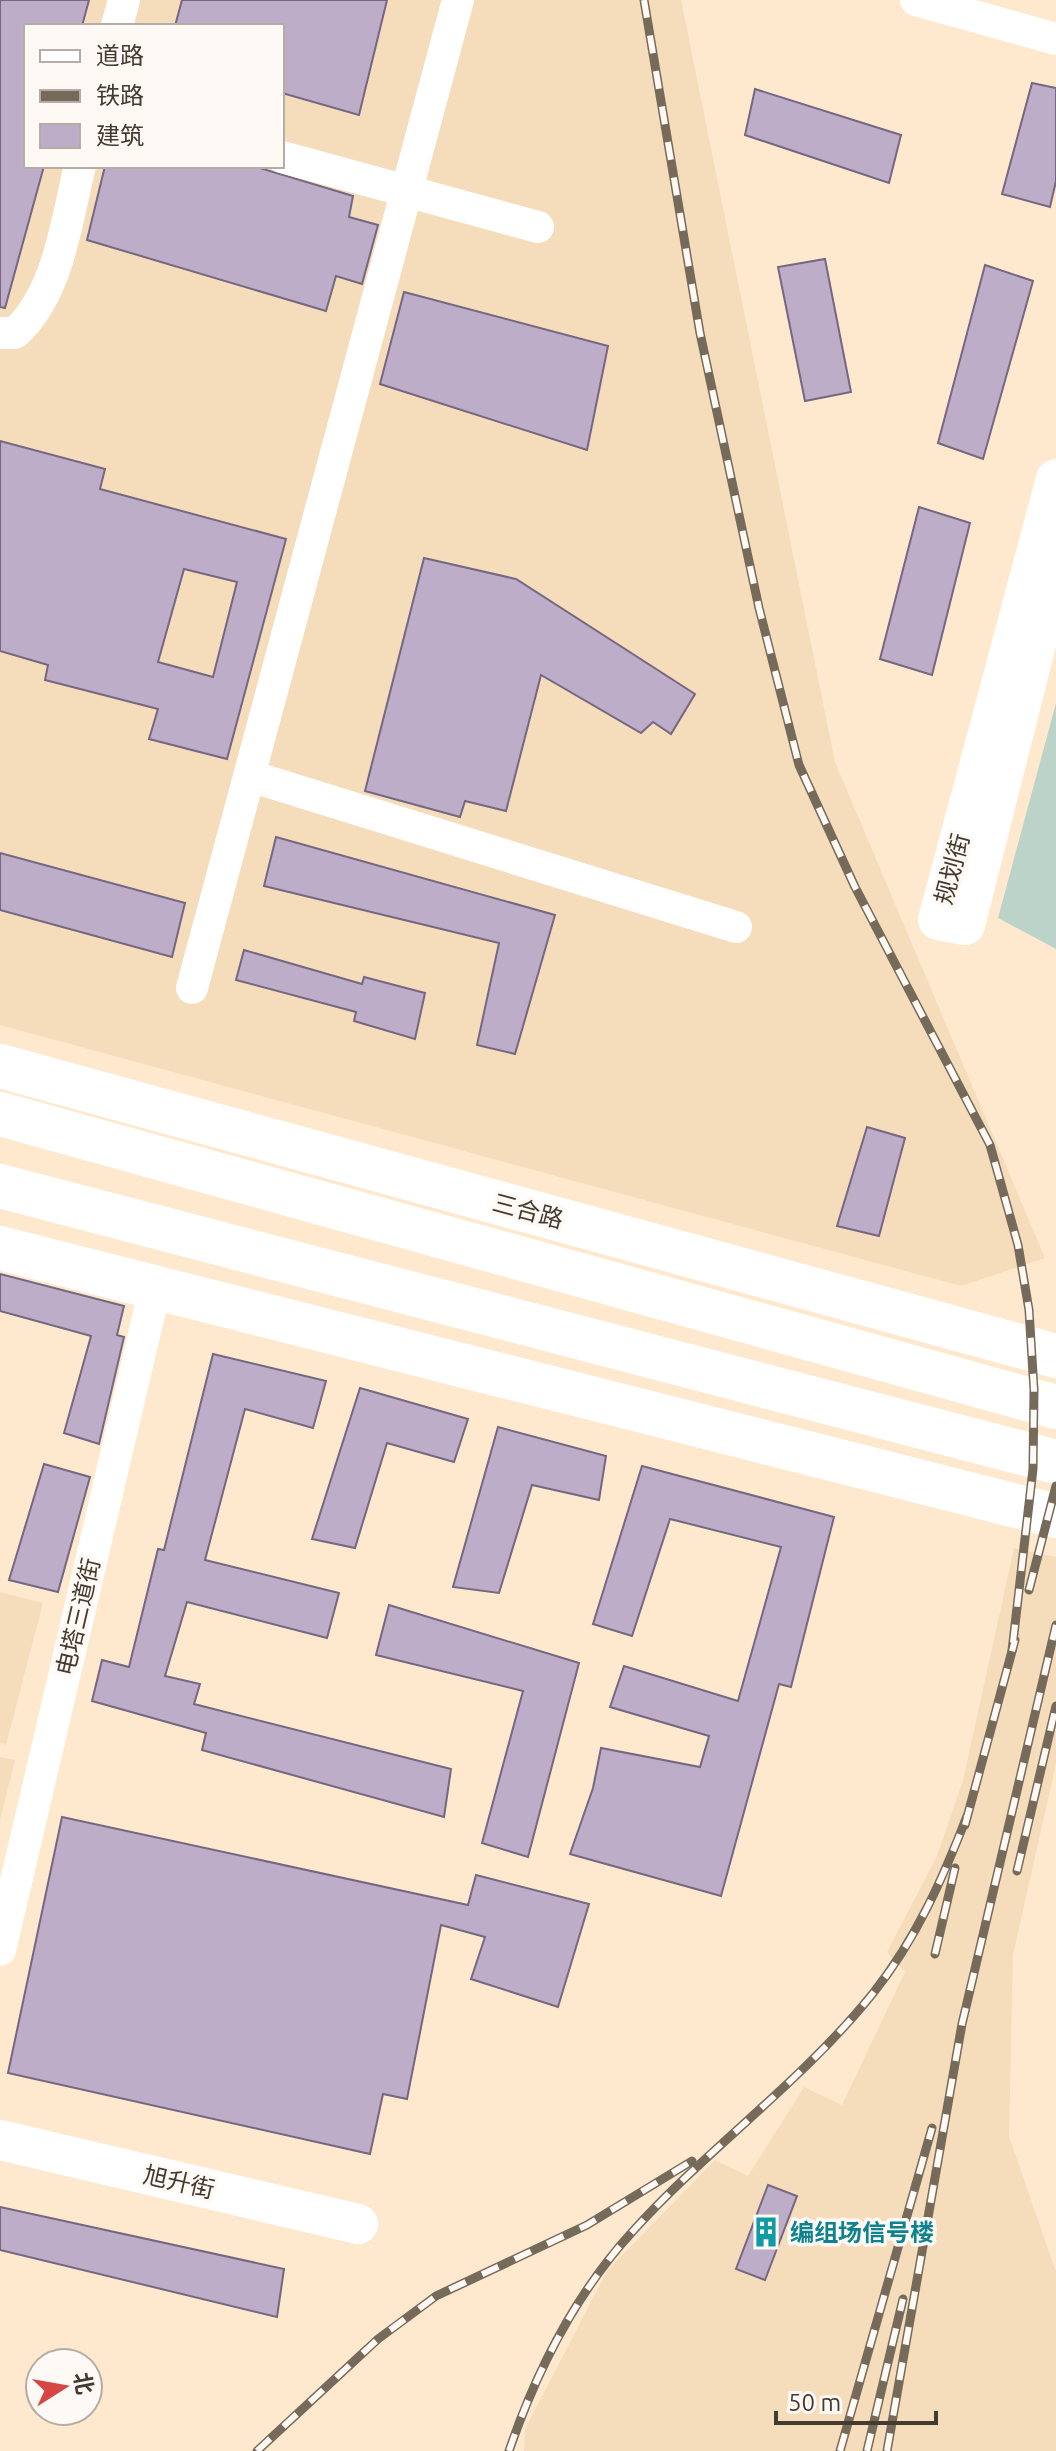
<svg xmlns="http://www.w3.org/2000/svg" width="1056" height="2451" font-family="Ubuntu,'Noto Sans SC',sans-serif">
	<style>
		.built { fill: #f5dcbb; fill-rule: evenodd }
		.green { fill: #bbd3c8 }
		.building { fill: #bdadc8; stroke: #766780; stroke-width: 2; fill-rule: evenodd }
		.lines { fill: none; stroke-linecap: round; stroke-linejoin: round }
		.minor { stroke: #fff; stroke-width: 32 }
		.major { stroke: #fff; stroke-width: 40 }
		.highway { stroke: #fff; stroke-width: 44 }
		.rail-casing { stroke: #766a5b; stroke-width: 9 }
		.rail { stroke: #fef9f4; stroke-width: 6; stroke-dasharray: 18; stroke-linecap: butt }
		.labels { text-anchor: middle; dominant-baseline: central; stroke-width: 7; stroke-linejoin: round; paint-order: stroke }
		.street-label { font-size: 24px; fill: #433b30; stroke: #fef9f4 }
		.culture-label { font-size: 24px; font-weight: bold; fill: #0d838f; stroke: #fef9f4; text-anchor: start }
	</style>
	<rect width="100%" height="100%" fill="#ffe9ce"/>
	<!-- built -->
	<g class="built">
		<path d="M0,0H681L835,762L1045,1258L961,1286L0,1025ZM26,26H282V166H26Z"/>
		<path d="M1014,1548L1056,1557V1764L1013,1955L1009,2136L1056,2272V2451H524L525,2429L607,2271L715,2160L748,2176L804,2087L842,2105L905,1972L887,1952L937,1856L963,1780Z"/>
		<path d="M0,1592L43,1603L6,1745L0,1743Z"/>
		<path d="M0,1757L15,1760L0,1820Z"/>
	</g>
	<!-- green -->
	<path class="green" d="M1056,703V949L998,918Z"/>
	<!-- building -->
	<g class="building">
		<path d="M0,0H89L82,26H26V166H44L5,308L0,307Z"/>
		<path d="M182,0H387L359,115L282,93V26H175Z"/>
		<path d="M1032,83L1056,88V181L1050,207L1002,194Z"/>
		<path d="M755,89L901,135L889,183L745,135Z"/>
		<path d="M105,166H253L353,196L349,217L378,225L362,284L336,276L326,311L87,240Z"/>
		<path d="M825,259L851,392L805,401L778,267Z"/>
		<path d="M985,265L1033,281L983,459L938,443Z"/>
		<path d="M404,292L608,346L587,450L380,384Z"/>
		<path d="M0,441L105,469L100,489L286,539L227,759L149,739L158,709L45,680L48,665L0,651ZM184,569L237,582L213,677L158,662Z"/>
		<path d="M919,507L970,523L932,675L880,659Z"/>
		<path d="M424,558L516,579L695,694L671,734L653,722L641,733L541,675L506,811L465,801L460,817L365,791Z"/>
		<path d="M276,837L555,915L515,1054L477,1045L499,943L264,886Z"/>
		<path d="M0,853L185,903L172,957L0,910Z"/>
		<path d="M244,950L362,984L364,977L425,993L415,1039L354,1021L356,1012L236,980Z"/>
		<path d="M867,1127L905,1138L879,1236L837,1226Z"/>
		<path d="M0,1274L124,1306L117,1335L124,1337L99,1444L64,1433L91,1336L0,1311Z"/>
		<path d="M213,1354L326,1381L313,1428L245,1409L205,1560L339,1593L327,1638L187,1602L165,1676L200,1684L194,1704L451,1769L444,1817L202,1750L206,1733L92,1701L102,1660L129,1667L158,1549L164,1550Z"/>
		<path d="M360,1388L468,1419L454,1462L387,1443L355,1548L312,1539Z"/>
		<path d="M498,1427L606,1456L599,1500L532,1485L499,1593L453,1587Z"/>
		<path d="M44,1464L90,1477L58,1592L9,1580Z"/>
		<path d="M642,1466L834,1517L791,1687L779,1684L721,1896L570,1854L593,1788L601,1748L700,1767L709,1736L610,1707L624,1666L738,1701L781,1547L670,1519L632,1636L593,1624Z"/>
		<path d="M389,1605L579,1663L528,1857L482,1843L523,1691L376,1655Z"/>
		<path d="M62,1817L468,1905L476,1875L589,1904L558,2007L471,1979L485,1937L441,1925L407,2099L383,2094L370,2154L8,2073Z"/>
		<path d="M768,2185L797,2196L765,2280L736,2269Z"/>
		<path d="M0,2207L284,2269L277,2317L0,2250Z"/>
	</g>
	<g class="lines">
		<!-- minor -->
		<g class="minor">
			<path d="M916,0L1056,39"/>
			<path d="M117,26L124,0"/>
			<path d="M282,157L538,227"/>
			<path d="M0,333H15C59,293 66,222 80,166"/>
			<path d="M250,776L736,927"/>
			<path d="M192,988L458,0"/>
			<path d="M0,1950L156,1284"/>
		</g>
		<!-- major -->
		<g class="major">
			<path d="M1056,479L938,920L965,925L1056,565"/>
			<path d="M0,2140L358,2224"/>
		</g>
		<!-- highway -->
		<g class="highway">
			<path d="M0,1066L1056,1356"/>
			<path d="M0,1114L1056,1407"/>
			<path d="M0,1186L1056,1462"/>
			<path d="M0,1248L1056,1516"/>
		</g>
		<!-- rail casing -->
		<g class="rail-casing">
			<g id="rail">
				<path d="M644,0L700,333L759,608L799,765L855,887L990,1145L1018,1245L1029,1310L1034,1390L1033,1469L1012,1651"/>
				<path d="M1029,1590L1056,1486"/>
				<path d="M965,1825L1015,1640"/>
				<path d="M1017,1871L1056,1706"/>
				<path d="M935,1954L955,1868"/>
				<path d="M257,2451L378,2339L436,2296L587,2225L692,2161"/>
				<path d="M509,2451C536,2372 576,2293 633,2231C709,2147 803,2081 874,1992C916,1939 943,1878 967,1816"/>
				<path d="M840,2451L932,2128"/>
				<path d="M867,2451L903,2299"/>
				<path d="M887,2451L962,2024L1056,1625"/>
			</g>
		</g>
		<!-- rail -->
		<use href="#rail" class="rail"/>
	</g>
	<!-- icons -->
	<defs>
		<g id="building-bare" transform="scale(2.4)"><path d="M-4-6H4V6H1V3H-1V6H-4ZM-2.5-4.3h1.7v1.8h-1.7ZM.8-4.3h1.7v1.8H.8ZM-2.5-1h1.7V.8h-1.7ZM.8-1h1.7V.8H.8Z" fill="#0f9aa8" stroke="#fef9f4" stroke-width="2.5" paint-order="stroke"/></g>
	</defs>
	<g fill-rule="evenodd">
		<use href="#building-bare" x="766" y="2232"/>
	</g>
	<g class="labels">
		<!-- street labels -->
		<g class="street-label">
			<text transform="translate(952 869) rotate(-75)">规划街</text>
			<text transform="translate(528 1211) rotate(15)">三合路</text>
			<text transform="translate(78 1617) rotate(-77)">电塔三道街</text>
			<text transform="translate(179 2182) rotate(13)">旭升街</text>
		</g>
		<!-- culture labels -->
		<g class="culture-label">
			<text x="790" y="2232">编组场信号楼</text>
		</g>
	</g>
	<!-- legend -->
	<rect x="24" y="24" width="260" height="144" fill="#fef9f4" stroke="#b3ada6" stroke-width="2"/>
	<rect x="40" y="50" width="40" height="12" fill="#ffffff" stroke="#b3ada6" stroke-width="2"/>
	<text x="96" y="64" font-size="24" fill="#433b30">道路</text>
	<rect x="40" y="90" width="40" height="12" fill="#766a5b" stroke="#b3ada6" stroke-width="2"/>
	<text x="96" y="104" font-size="24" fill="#433b30">铁路</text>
	<rect x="40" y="124" width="40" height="24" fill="#bdadc8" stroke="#b3ada6" stroke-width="2"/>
	<text x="96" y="144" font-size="24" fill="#433b30">建筑</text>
	<!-- north arrow -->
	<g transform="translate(64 2387) rotate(79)"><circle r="38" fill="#fef9f4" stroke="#b3ada6" stroke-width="2"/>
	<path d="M0-6L14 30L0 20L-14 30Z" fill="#d54644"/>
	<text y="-12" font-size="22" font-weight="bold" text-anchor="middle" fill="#433b30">北</text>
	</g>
	<!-- scale -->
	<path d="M776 2411v12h160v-12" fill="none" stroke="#433b30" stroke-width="4"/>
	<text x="788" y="2411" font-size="24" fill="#433b30" stroke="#fef9f4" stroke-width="6" paint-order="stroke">50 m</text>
</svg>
